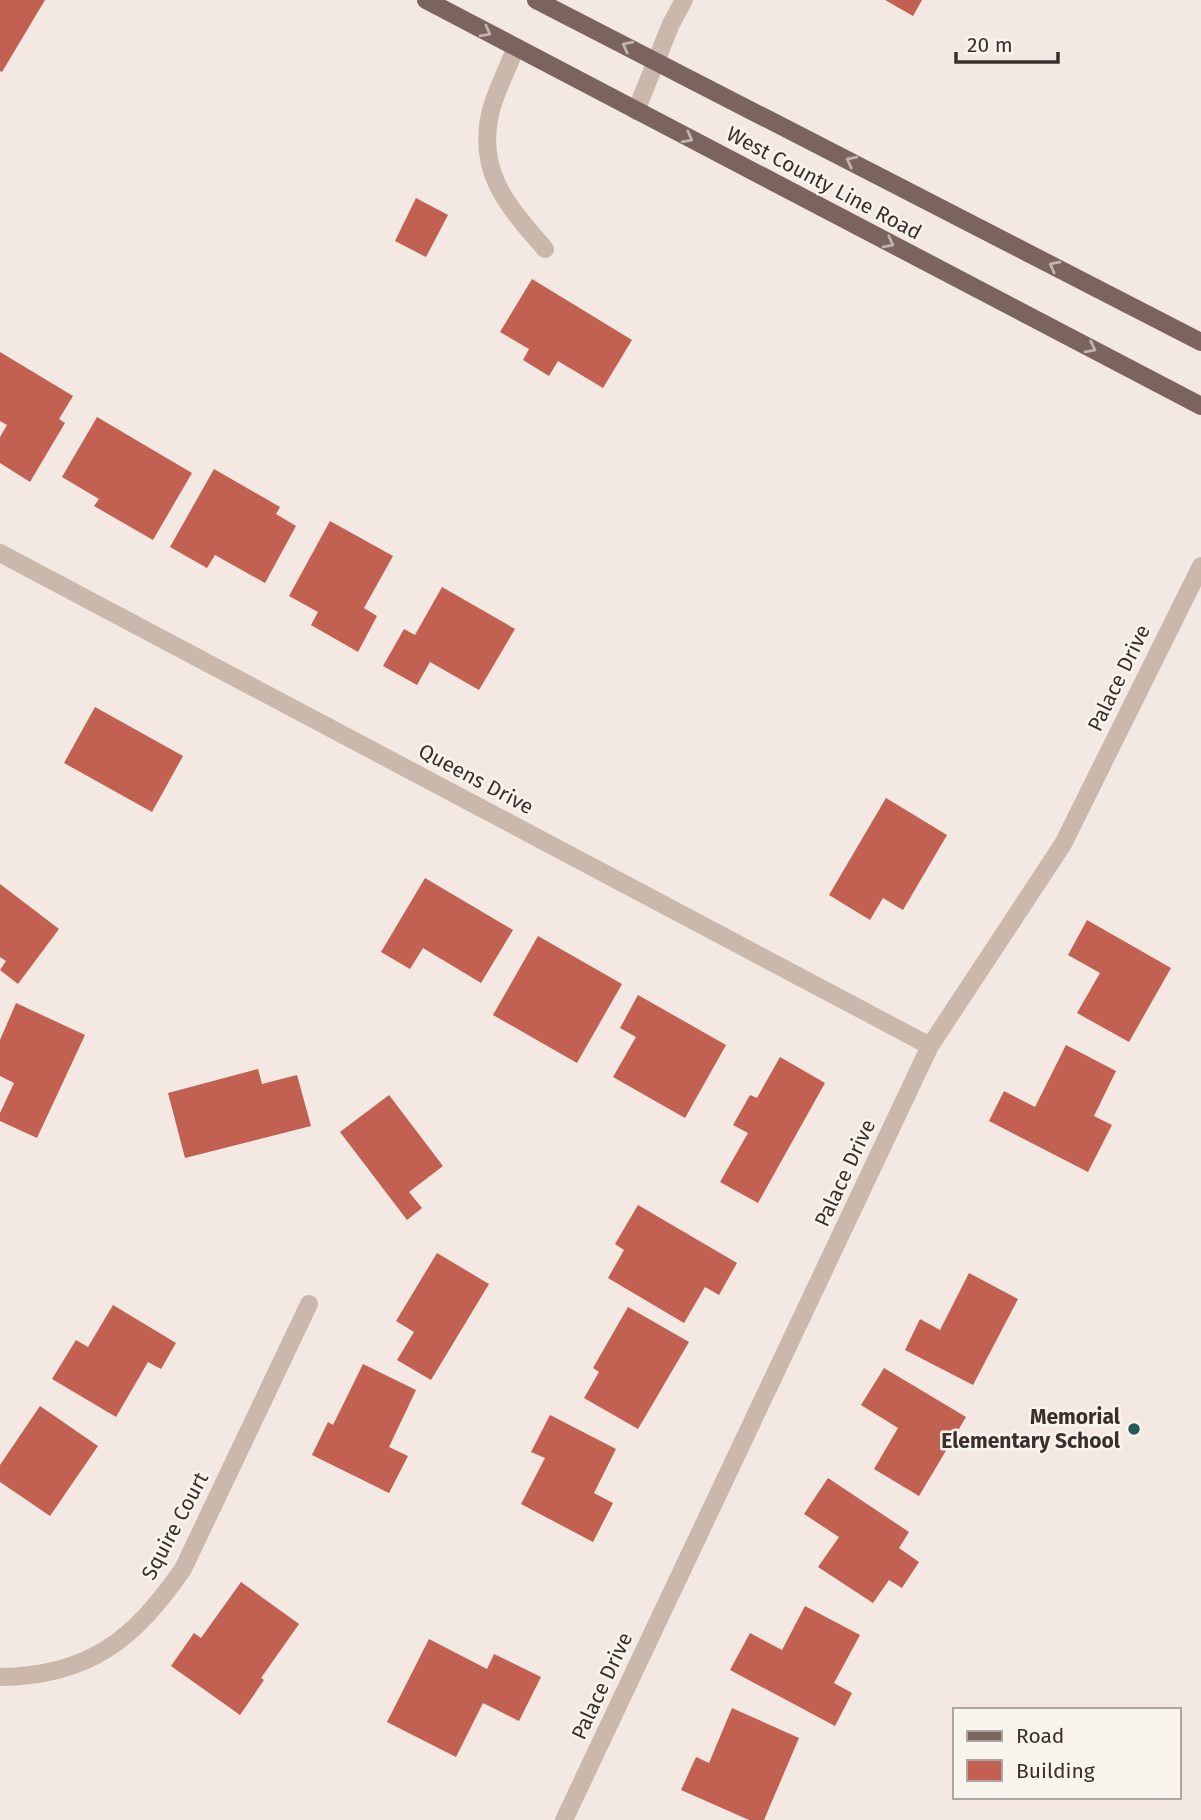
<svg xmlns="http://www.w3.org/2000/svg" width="1201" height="1820" font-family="'Fira Sans',sans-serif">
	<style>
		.building { fill: #c26151 }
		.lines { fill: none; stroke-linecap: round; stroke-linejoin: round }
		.minor { stroke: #cbb8ad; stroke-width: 18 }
		.major { stroke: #7b645d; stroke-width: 18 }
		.oneway { stroke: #c1b3ad }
		.poi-dot { fill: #225b59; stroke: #faf4ee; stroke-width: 2.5 }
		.labels { text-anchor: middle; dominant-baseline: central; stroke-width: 5; stroke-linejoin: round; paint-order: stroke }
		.street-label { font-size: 21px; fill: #3a2f2c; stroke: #faf4ee }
		.poi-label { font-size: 21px; font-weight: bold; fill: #3a2f2c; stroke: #faf4ee; text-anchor: end }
	</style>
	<rect width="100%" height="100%" fill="#f3e9e2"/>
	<!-- building -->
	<g class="building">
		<path d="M0,0H45L2,72L0,71Z"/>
		<path d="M885,0H922L913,16Z"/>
		<path d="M416,198L448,215L426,257L395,241Z"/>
		<path d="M532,279L632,340L603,388L558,361L549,376L523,360L529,349L500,332Z"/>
		<path d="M0,352L73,396L59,419L65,423L30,482L0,463V437L7,425L0,421Z"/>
		<path d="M97,417L192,473L153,540L94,506L99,499L62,477Z"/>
		<path d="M214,469L280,507L276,514L296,526L265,583L215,555L207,568L170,547Z"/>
		<path d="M330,521L393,556L364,608L377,616L358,652L311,625L318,612L289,596Z"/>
		<path d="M442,587L515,629L479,690L430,662L417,685L383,666L404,629L415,635Z"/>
		<path d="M95,707L183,756L152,812L64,763Z"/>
		<path d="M886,798L947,835L903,910L883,898L870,920L829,895Z"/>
		<path d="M425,878L513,930L481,983L423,948L410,969L381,952Z"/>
		<path d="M0,884L59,929L18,984L0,970L6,961L0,957Z"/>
		<path d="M1087,920L1171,968L1129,1042L1077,1013L1100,973L1068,955Z"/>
		<path d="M538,936L622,984L577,1063L493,1015Z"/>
		<path d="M638,995L726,1045L685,1118L613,1077L636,1037L620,1028Z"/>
		<path d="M16,1003L85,1035L37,1138L0,1121V1113L14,1083L0,1076V1040Z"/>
		<path d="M1066,1045L1116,1071L1094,1116L1112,1125L1088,1172L989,1121L1004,1091L1035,1107Z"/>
		<path d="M780,1057L825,1083L758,1203L720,1182L748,1133L733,1125L750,1095L757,1098Z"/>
		<path d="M258,1069L262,1084L297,1075L311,1126L185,1158L168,1093Z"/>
		<path d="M389,1095L443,1166L409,1192L422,1208L407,1220L340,1132Z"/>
		<path d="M638,1205L737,1263L719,1295L705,1287L684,1323L608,1278L624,1250L615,1244Z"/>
		<path d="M437,1253L489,1284L431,1380L397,1360L414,1332L396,1321Z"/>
		<path d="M969,1273L1018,1299L973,1385L905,1350L920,1319L940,1330Z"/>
		<path d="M113,1305L176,1343L161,1369L148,1362L116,1417L52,1379L76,1340L88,1347Z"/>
		<path d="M628,1307L689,1342L638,1429L584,1398L599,1372L593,1368Z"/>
		<path d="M363,1364L416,1390L389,1447L408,1456L389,1493L312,1455L328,1422L333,1425Z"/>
		<path d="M884,1368L966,1417L919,1496L874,1469L898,1428L861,1405Z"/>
		<path d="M40,1406L98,1446L50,1516L0,1482V1465Z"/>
		<path d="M550,1415L616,1449L594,1493L613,1503L593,1542L521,1504L545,1458L531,1452Z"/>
		<path d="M828,1478L909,1532L899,1548L919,1562L902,1588L889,1580L873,1603L818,1567L839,1537L804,1514Z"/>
		<path d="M241,1582L299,1624L261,1678L264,1680L240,1715L171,1666L194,1633L201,1638Z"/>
		<path d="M805,1606L860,1635L834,1683L852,1693L835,1726L730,1670L750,1633L782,1650Z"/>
		<path d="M429,1639L487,1669L494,1654L541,1677L519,1721L483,1703L456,1757L387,1722Z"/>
		<path d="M732,1708L799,1738L764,1820H749L681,1790L696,1757L709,1763Z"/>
	</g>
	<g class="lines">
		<!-- minor -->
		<g class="minor">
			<path d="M516,47C508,68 495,92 490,114C477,174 509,207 545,249"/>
			<path d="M636,111L671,24L684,0"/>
			<path d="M0,553L930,1046"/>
			<path d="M0,1677C90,1676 134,1639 183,1569L309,1304"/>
			<path d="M564,1820L930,1046L1063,844L1201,566"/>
		</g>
		<!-- major -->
		<g class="major">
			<path d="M426,0L1201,406"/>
			<path d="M536,0L1201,342"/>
		</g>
	</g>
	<!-- one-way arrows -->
	<defs><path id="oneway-chevron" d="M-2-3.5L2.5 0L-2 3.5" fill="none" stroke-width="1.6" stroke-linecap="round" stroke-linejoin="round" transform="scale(1.75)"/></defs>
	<g class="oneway">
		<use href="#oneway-chevron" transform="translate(486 32) rotate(28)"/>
		<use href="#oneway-chevron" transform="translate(627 46) rotate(-153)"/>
		<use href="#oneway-chevron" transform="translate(688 138) rotate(28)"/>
		<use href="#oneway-chevron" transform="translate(851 161) rotate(-153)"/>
		<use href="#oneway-chevron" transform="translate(889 243) rotate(28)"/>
		<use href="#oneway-chevron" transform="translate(1054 266) rotate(-152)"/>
		<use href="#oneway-chevron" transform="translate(1091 348) rotate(28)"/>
	</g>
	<!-- markers -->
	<circle class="poi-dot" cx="1134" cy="1429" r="7"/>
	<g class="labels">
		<!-- street labels -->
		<g class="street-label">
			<text transform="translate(824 183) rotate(28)">West County Line Road</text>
			<text transform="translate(1119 678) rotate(-64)">Palace Drive</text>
			<text transform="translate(476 779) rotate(28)">Queens Drive</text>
			<text transform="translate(845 1173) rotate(-65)">Palace Drive</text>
			<text transform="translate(175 1526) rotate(-62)">Squire Court</text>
			<text transform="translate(602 1686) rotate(-65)">Palace Drive</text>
		</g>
		<!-- poi labels -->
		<g class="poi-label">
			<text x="1120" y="1417">Memorial<tspan x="1120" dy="24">Elementary School</tspan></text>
		</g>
	</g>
	<!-- legend -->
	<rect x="953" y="1708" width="228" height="91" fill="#faf4ee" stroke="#ada5a0" stroke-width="2"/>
	<rect x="967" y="1731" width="35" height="10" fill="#7b645d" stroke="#ada5a0" stroke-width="2"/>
	<text x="1016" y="1743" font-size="21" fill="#3a2f2c">Road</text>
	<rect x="967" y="1760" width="35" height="21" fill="#c26151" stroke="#ada5a0" stroke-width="2"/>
	<text x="1016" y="1778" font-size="21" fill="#3a2f2c">Building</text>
	<!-- scale -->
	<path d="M956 52v10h102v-10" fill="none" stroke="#3a2f2c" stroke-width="3.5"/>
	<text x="967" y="52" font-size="21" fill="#3a2f2c" stroke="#faf4ee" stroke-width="5" paint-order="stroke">20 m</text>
</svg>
